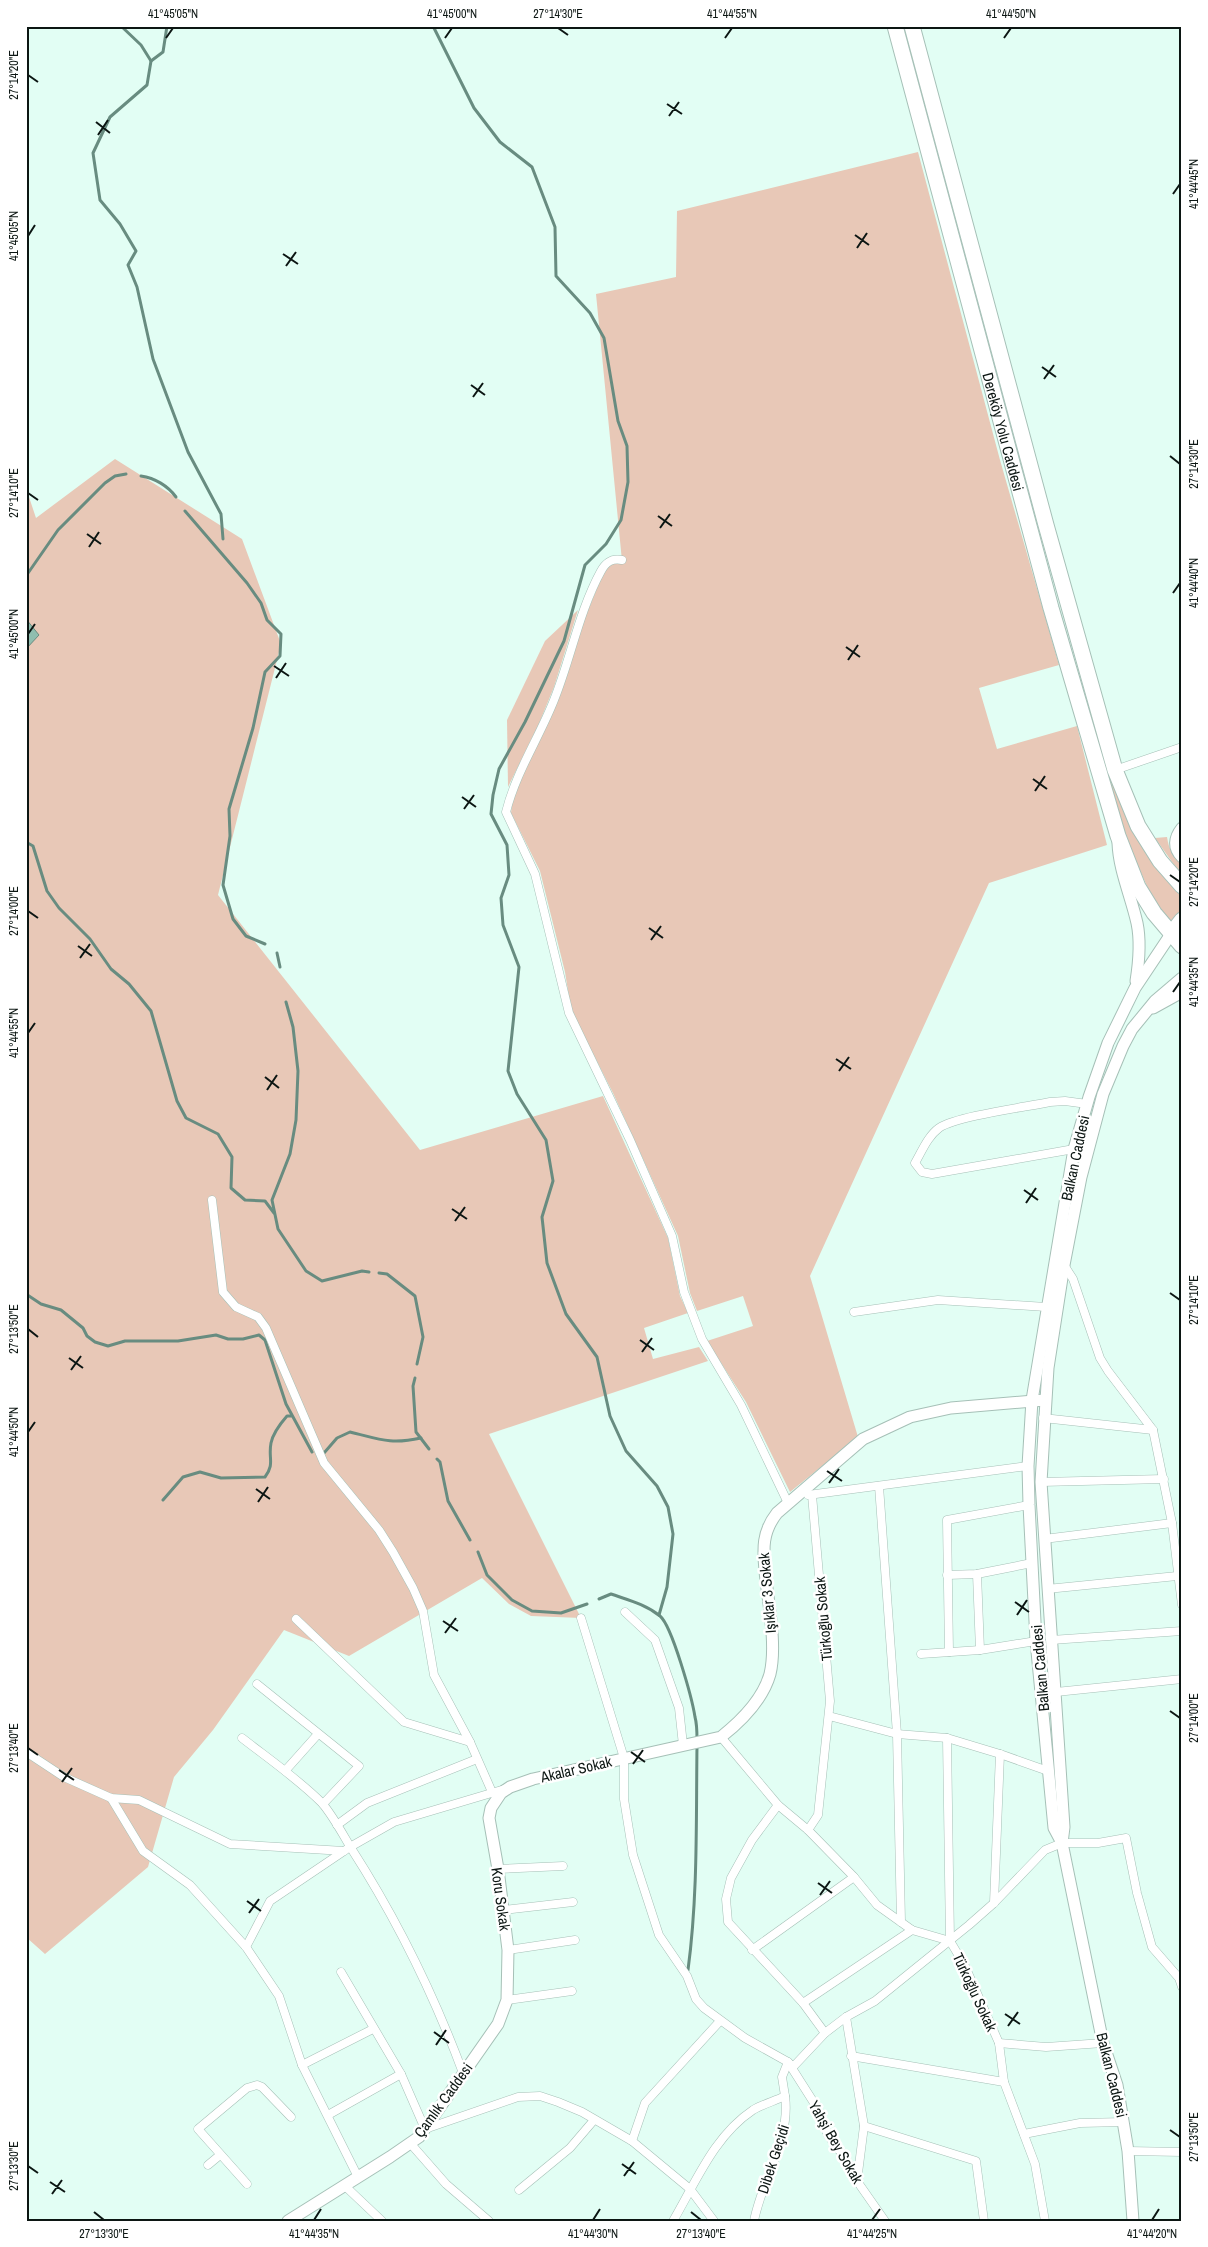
<svg xmlns="http://www.w3.org/2000/svg" width="1208" height="2247" font-family="'Archivo Narrow',sans-serif">
	<style>
		.green { fill: #e8c8b7 }
		.water { fill: #90beaf; stroke: #688c80 }
		.lines { fill: none; stroke-linecap: round; stroke-linejoin: round }
		.stream { stroke: #688c80; stroke-width: 3 }
		.street-casing { stroke: #a6c0b7; stroke-width: 9 }
		.secondary-casing { stroke: #a6c0b7; stroke-width: 13 }
		.highway-casing { stroke: #a6c0b7; stroke-width: 17 }
		.street { stroke: #fff; stroke-width: 8 }
		.secondary { stroke: #fff; stroke-width: 11 }
		.highway { stroke: #fff; stroke-width: 15 }
		.ticks { fill: none; stroke: #0c1613; stroke-width: 2 }
		.labels { text-anchor: middle; dominant-baseline: central; stroke-width: 5; stroke-linejoin: round; paint-order: stroke }
		.street-label { font-size: 15px; fill: #0c1613; stroke: #fff }
		.neatline { fill: none; stroke: #0c1613; stroke-width: 2 }
		.ticks-label { font-size: 12px; text-anchor: middle; fill: #0c1613 }
	</style>
	<rect width="100%" height="100%" fill="#e2fef4"/>
	<!-- green -->
	<g class="green">
		<path d="M918,152L1000,460L1059,665L979,688L997,749L1077,726L1107,845L989,883L810,1276L858,1437L790,1492L746,1402L707,1341L753,1326L743,1296L697,1311L690,1293L678,1236L613,1093L571,1010L565,972L540,871L511,813L513,794L604,571L613,562L622,561L596,294L676,277L677,211Z"/>
		<path d="M115,459L242,539L281,644L218,895L420,1150L603,1096L668,1238L680,1296L688,1313L644,1328L653,1359L699,1347L708,1361L489,1434L581,1618L531,1616L509,1604L482,1578L349,1656L284,1630L213,1730L174,1777L148,1867L45,1954L26,1937V488L36,518Z"/>
		<path d="M578,610L554,687L538,726L508,787L507,720L545,641Z"/>
		<path d="M1099,749H1101C1122,807 1137,852 1182,897V910L1170,923L1150,893L1123,832Z"/>
		<path d="M1167,837C1169,849 1172,856 1182,862V876L1155,838Z"/>
	</g>
	<!-- water -->
	<path class="water" d="M26,619L39,635L26,649Z"/>
	<g class="lines">
		<!-- stream -->
		<g class="stream">
			<path d="M121,26L141,45L151,61L147,85L110,117L93,153L100,200L120,224L136,251L128,265L137,287L153,359L188,452L221,514L223,539"/>
			<path d="M433,26L474,108L500,142L532,167L555,227L556,276L590,313L604,338L618,421L627,446L628,482L621,520L606,544L585,565L564,641L525,722L499,769L493,795L491,814L507,845L509,875L501,898L503,925L519,967L508,1071L517,1094L546,1140L553,1181L542,1217L547,1263L566,1314L597,1357L610,1416L626,1451L657,1486L668,1507L673,1534L667,1587L659,1615"/>
			<path d="M151,61L163,52L167,26"/>
			<path d="M141,476C155,478 168,486 176,497"/>
			<path d="M185,511L247,583L261,603L267,620L281,634L280,656L265,672L253,728L229,809L230,836L223,885L233,919L246,936L265,944"/>
			<path d="M26,576L58,530L105,483L115,476L126,474"/>
			<path d="M26,842L33,846L47,891L59,908L90,939L111,969L129,984L151,1011L177,1101L186,1118L218,1134L232,1157L231,1188L245,1200L265,1201L274,1213"/>
			<path d="M277,953L280,967"/>
			<path d="M286,1002L293,1027L298,1071L296,1120L290,1154L272,1200L278,1229L306,1271L322,1281L362,1271L369,1272"/>
			<path d="M379,1273L387,1274L415,1296L423,1337L417,1364"/>
			<path d="M26,1294L41,1304L61,1310L83,1328L87,1336L95,1342L108,1346L125,1341H178L216,1335L228,1339H243L259,1335L265,1340L286,1404L312,1452"/>
			<path d="M415,1378L413,1386L416,1432L429,1449"/>
			<path d="M324,1453L337,1438L350,1432C379,1439 390,1445 421,1438"/>
			<path d="M437,1459L440,1462L448,1501L470,1540"/>
			<path d="M163,1500L183,1477L200,1472L221,1478L265,1477C275,1464 268,1458 271,1443C273,1433 280,1424 287,1416H291"/>
			<path d="M478,1552L487,1575L512,1600L532,1611L561,1613L587,1604"/>
			<path d="M599,1599L611,1594C628,1600 645,1604 660,1616C672,1626 692,1698 695,1717C697,1724 697,1732 697,1740"/>
			<path d="M688,1970C698,1895 696,1821 697,1746"/>
		</g>
		<!-- street casing -->
		<g class="street-casing">
			<g id="street">
				<path d="M622,560C612,558 606,562 601,571C579,611 571,658 554,700C539,738 516,772 506,812L535,874L569,1013L630,1140L672,1236L684,1292L702,1339L741,1405L788,1503"/>
				<path d="M1115,770L1182,747"/>
				<path d="M1074,1149L932,1174L922,1172L915,1163C922,1151 928,1136 939,1128C957,1116 1026,1107 1050,1102L1065,1101L1087,1104"/>
				<path d="M212,1200L223,1292L236,1307L258,1317L266,1328L324,1463L379,1530L393,1552L413,1588L423,1611L434,1675L470,1742"/>
				<path d="M1064,1265L1073,1279L1100,1358L1108,1371L1153,1430L1172,1523L1182,1605"/>
				<path d="M854,1312L938,1300L1046,1307"/>
				<path d="M1043,1418L1153,1430"/>
				<path d="M1041,1482L1164,1479"/>
				<path d="M879,1486L897,1734L901,1922"/>
				<path d="M808,1495L1028,1466"/>
				<path d="M1044,1539L1172,1523"/>
				<path d="M977,1574L980,1650"/>
				<path d="M947,1575L977,1574L1032,1563"/>
				<path d="M1047,1589L1177,1576"/>
				<path d="M625,1612L655,1640L679,1708L683,1745"/>
				<path d="M581,1618L624,1758V1799L633,1855L659,1935L687,1976L696,1999L704,2008L745,2038L788,2062L816,2106L828,2135L847,2161L857,2181L885,2221"/>
				<path d="M296,1619L404,1722L470,1742L492,1792"/>
				<path d="M1051,1640L1182,1631"/>
				<path d="M949,1652L947,1520L1029,1505"/>
				<path d="M921,1654L980,1650L1036,1641"/>
				<path d="M257,1684L359,1766L323,1804"/>
				<path d="M1056,1692L1182,1679"/>
				<path d="M829,1716L897,1734L947,1738L1000,1754L1048,1771"/>
				<path d="M721,1737L778,1805L808,1830L854,1877L877,1905L912,1930L950,1941L965,1966L999,2043L1004,2082L1035,2164L1045,2221"/>
				<path d="M242,1738C269,1759 298,1779 322,1803C333,1816 342,1833 351,1848C396,1918 434,1995 463,2073"/>
				<path d="M947,1738L950,1941"/>
				<path d="M26,1752L64,1777L111,1798L139,1800L230,1844L344,1851"/>
				<path d="M285,1771L318,1734"/>
				<path d="M111,1798L143,1851L190,1885L246,1947L279,1996L302,2065L358,2177"/>
				<path d="M778,1805L752,1840L731,1878L726,1899L728,1922L803,2003L825,2033"/>
				<path d="M337,1825L367,1803L477,1759"/>
				<path d="M808,1830L818,1815L830,1701L812,1495"/>
				<path d="M498,1869L563,1866"/>
				<path d="M994,1903L1000,1754"/>
				<path d="M503,1910L573,1902"/>
				<path d="M246,1947L270,1901L350,1847L394,1822L505,1789"/>
				<path d="M508,1950L575,1940"/>
				<path d="M752,1950L854,1877"/>
				<path d="M341,1972L401,2074L425,2129L518,2097L540,2096L558,2102L582,2112L632,2141L690,2189L714,2221"/>
				<path d="M507,2000L572,1991"/>
				<path d="M803,2003L912,1930"/>
				<path d="M846,2017L864,2126L857,2181"/>
				<path d="M999,2043L1046,2047L1103,2043"/>
				<path d="M851,2056L1004,2082"/>
				<path d="M302,2065L373,2029"/>
				<path d="M328,2115L401,2074"/>
				<path d="M864,2126L976,2161L984,2221"/>
				<path d="M1024,2134L1080,2123L1124,2122"/>
				<path d="M632,2141L645,2103L720,2021"/>
				<path d="M410,2143L446,2184L489,2221"/>
				<path d="M1128,2151L1182,2152"/>
				<path d="M208,2165L220,2155"/>
				<path d="M247,2184L198,2129L247,2088L257,2085L262,2087L291,2117"/>
				<path d="M345,2186L382,2221"/>
				<path d="M519,2190L570,2148L594,2120"/>
				<path d="M673,2221C696,2182 714,2136 753,2110C763,2104 775,2101 785,2096L782,2077L788,2062L793,2067L825,2033L846,2017L875,2001L969,1925L994,1903L1045,1850L1062,1843H1098L1126,1838L1137,1893L1152,1947L1179,1978L1182,1987"/>
				<path d="M754,2221C762,2179 791,2139 785,2096"/>
			</g>
		</g>
		<!-- secondary casing -->
		<g class="secondary-casing">
			<g id="secondary">
				<path d="M1182,828C1174,838 1173,848 1182,857"/>
				<path d="M1118,843C1119,870 1131,896 1137,923C1141,942 1139,962 1136,981"/>
				<path d="M1153,1008L1182,992"/>
				<path d="M1062,1843L1054,1828L1036,1641L1029,1505L1028,1466L1032,1400L1074,1149L1089,1097L1108,1043L1135,988L1171,934"/>
				<path d="M288,2221L390,2157L419,2137L498,2024L507,2000L508,1950L498,1869L489,1818L491,1808L501,1793L510,1787L533,1779L721,1737C740,1722 763,1699 770,1674C777,1645 768,1602 765,1571C763,1549 762,1532 777,1513L863,1439L910,1417L951,1408L1045,1400"/>
				<path d="M1133,2221L1128,2151L1117,2085L1103,2043L1062,1843L1064,1827L1041,1482L1048,1368L1064,1265L1081,1177L1103,1094L1123,1046L1132,1029L1155,1001L1182,978"/>
			</g>
		</g>
		<!-- highway casing -->
		<g class="highway-casing">
			<g id="highway">
				<path id="s1" d="M895,26L1051,608L1118,836L1138,887L1154,913L1182,946"/>
				<path d="M912,26L1046,525L1115,770L1138,826L1160,861L1182,886"/>
				<path d="M1171,934L1182,920"/>
			</g>
		</g>
		<!-- street -->
		<use href="#street" class="street"/>
		<!-- secondary -->
		<use href="#secondary" class="secondary"/>
		<!-- highway -->
		<use href="#highway" class="highway"/>
	</g>
	<!-- ticks -->
	<path class="ticks" d="M558,28L568,35M166,38L173,28M445,38L452,28M725,38L732,28M1004,38L1011,28M28,75L38,82M667,104L682,114M669,116L679,102M96,122L110,133M98,135L108,120M1173,194L1180,184M855,235L869,245M28,236L35,225M857,248L867,233M283,254L298,264M286,266L296,252M1042,367L1056,377M1044,379L1054,365M471,385L485,395M473,397L483,383M1170,456L1180,464M28,493L38,500M658,516L672,526M660,528L670,514M87,534L101,544M89,547L99,532M1173,593L1180,583M28,634L35,624M846,647L860,657M848,660L858,645M274,666L289,676M276,678L286,663M1033,779L1047,789M1035,791L1045,776M462,797L476,807M464,809L474,795M1170,875L1180,882M28,911L38,918M649,928L663,938M651,940L661,926M78,946L92,956M80,958L90,944M1173,992L1180,982M28,1033L35,1023M836,1059L851,1069M839,1071L849,1057M265,1077L279,1088M267,1090L277,1075M1024,1190L1038,1200M1026,1203L1036,1188M452,1209L467,1219M455,1221L465,1207M1170,1293L1180,1300M28,1329L38,1337M640,1340L654,1350M642,1352L652,1338M69,1358L83,1368M71,1370L81,1356M28,1432L35,1422M827,1471L842,1481M829,1483L839,1469M256,1489L270,1499M258,1502L268,1487M1015,1602L1029,1612M1017,1615L1027,1600M443,1621L458,1631M445,1633L456,1618M1170,1711L1180,1718M28,1748L38,1755M631,1752L645,1762M633,1764L643,1750M59,1770L74,1780M62,1782L72,1768M818,1883L832,1893M820,1895L830,1881M247,1901L261,1911M249,1913L259,1899M1005,2014L1020,2024M1008,2026L1018,2012M434,2032L449,2043M436,2045L446,2030M1170,2130L1180,2137M622,2164L636,2174M28,2166L38,2173M624,2176L634,2162M50,2182L65,2192M52,2194L62,2180M94,2212L104,2220M691,2212L701,2220M314,2220L321,2209M593,2220L600,2209M872,2220L880,2209M1152,2220L1159,2209"/>
	<g class="labels">
		<!-- street labels -->
		<g class="street-label">
			<text stroke="none"><textPath href="#s1" startOffset="420">Dereköy Yolu Caddesi</textPath></text>
			<text transform="translate(1075 1158) rotate(-78)">Balkan Caddesi</text>
			<text transform="translate(767 1593) rotate(-95)">Işıklar 3 Sokak</text>
			<text transform="translate(823 1619) rotate(-95)">Türkoğlu Sokak</text>
			<text transform="translate(1040 1668) rotate(-95)">Balkan Caddesi</text>
			<text transform="translate(576 1769) rotate(-13)">Akalar Sokak</text>
			<text transform="translate(501 1899) rotate(82)">Koru Sokak</text>
			<text transform="translate(975 1992) rotate(65)">Türkoğlu Sokak</text>
			<text transform="translate(1112 2075) rotate(76)">Balkan Caddesi</text>
			<text transform="translate(443 2100) rotate(-54)">Çamlık Caddesi</text>
			<text transform="translate(836 2142) rotate(60)">Yahşi Bey Sokak</text>
			<text transform="translate(773 2159) rotate(-72)">Dibek Geçidi</text>
		</g>
	</g>
	<!-- border -->
	<rect width="1208" height="2247" fill="none" stroke="#ffffff" stroke-width="55"/>
	<rect x="28" y="28" width="1152" height="2192" class="neatline"/>
	<g class="ticks-label">
		<text x="173" y="18">41°45'05"N</text>
		<text x="452" y="18">41°45'00"N</text>
		<text x="558" y="18">27°14'30"E</text>
		<text x="732" y="18">41°44'55"N</text>
		<text x="1011" y="18">41°44'50"N</text>
		<text transform="translate(14 75) rotate(-90)" y="4">27°14'20"E</text>
		<text transform="translate(1194 184) rotate(-90)" y="4">41°44'45"N</text>
		<text transform="translate(14 236) rotate(-90)" y="4">41°45'05"N</text>
		<text transform="translate(1194 464) rotate(-90)" y="4">27°14'30"E</text>
		<text transform="translate(14 493) rotate(-90)" y="4">27°14'10"E</text>
		<text transform="translate(1194 583) rotate(-90)" y="4">41°44'40"N</text>
		<text transform="translate(14 634) rotate(-90)" y="4">41°45'00"N</text>
		<text transform="translate(1194 882) rotate(-90)" y="4">27°14'20"E</text>
		<text transform="translate(14 911) rotate(-90)" y="4">27°14'00"E</text>
		<text transform="translate(1194 982) rotate(-90)" y="4">41°44'35"N</text>
		<text transform="translate(14 1033) rotate(-90)" y="4">41°44'55"N</text>
		<text transform="translate(1194 1300) rotate(-90)" y="4">27°14'10"E</text>
		<text transform="translate(14 1329) rotate(-90)" y="4">27°13'50"E</text>
		<text transform="translate(14 1432) rotate(-90)" y="4">41°44'50"N</text>
		<text transform="translate(1194 1718) rotate(-90)" y="4">27°14'00"E</text>
		<text transform="translate(14 1748) rotate(-90)" y="4">27°13'40"E</text>
		<text transform="translate(1194 2137) rotate(-90)" y="4">27°13'50"E</text>
		<text transform="translate(14 2166) rotate(-90)" y="4">27°13'30"E</text>
		<text x="104" y="2238">27°13'30"E</text>
		<text x="314" y="2238">41°44'35"N</text>
		<text x="593" y="2238">41°44'30"N</text>
		<text x="701" y="2238">27°13'40"E</text>
		<text x="872" y="2238">41°44'25"N</text>
		<text x="1152" y="2238">41°44'20"N</text>
	</g>
</svg>
